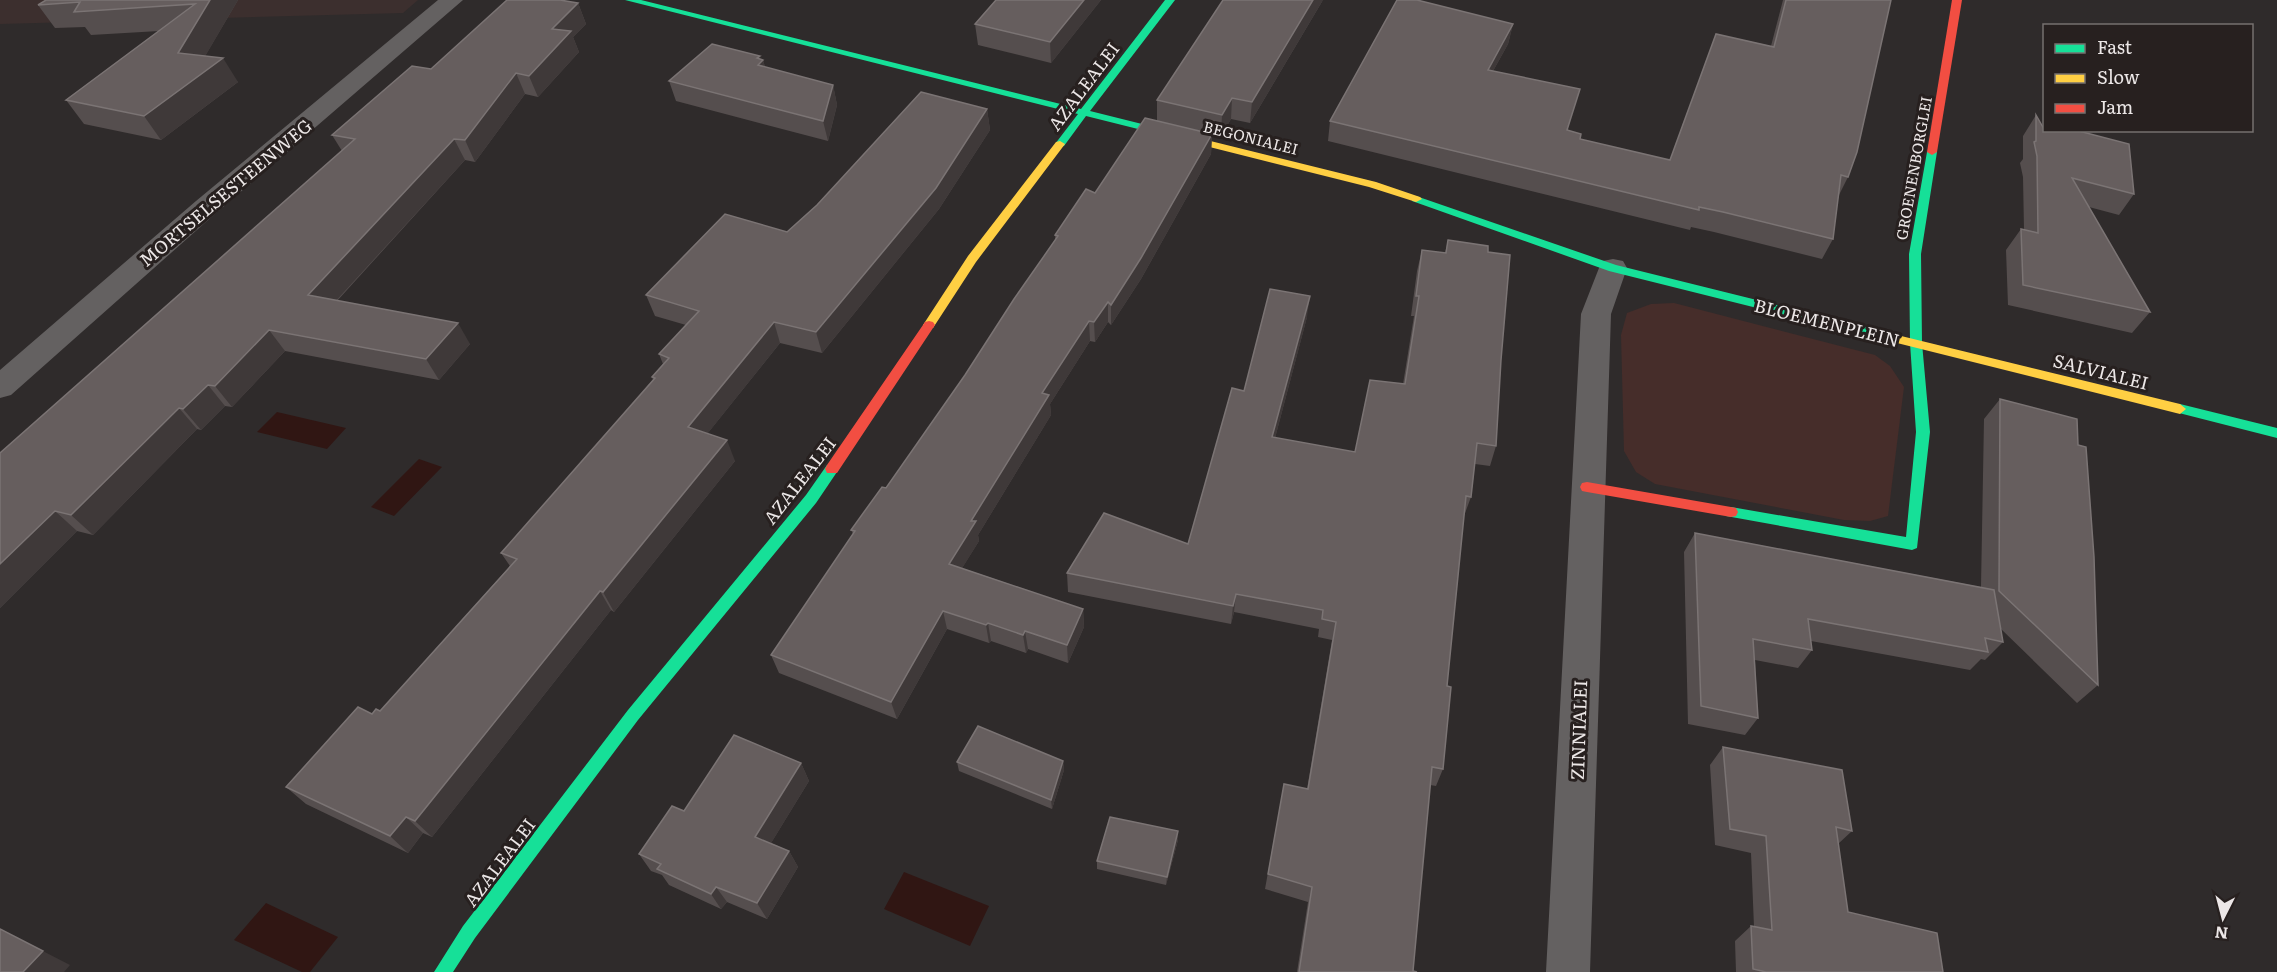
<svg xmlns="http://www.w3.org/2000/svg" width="2277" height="972" font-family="Literata,serif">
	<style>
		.built { fill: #3c2f2e }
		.green { fill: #462d2a }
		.water { fill: #301613 }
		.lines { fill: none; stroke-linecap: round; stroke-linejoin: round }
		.street { fill: #646161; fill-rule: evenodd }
		.fast { fill: #16e098; fill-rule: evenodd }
		.slow { fill: #ffcf43; fill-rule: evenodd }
		.jam { fill: #f24e42; fill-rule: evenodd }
		.wall { fill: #554e4e }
		.shaded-wall { fill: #3f3939 }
		.building { fill: #665e5e; stroke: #7b7474; stroke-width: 1.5 }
		.labels { text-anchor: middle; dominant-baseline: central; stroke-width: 6; stroke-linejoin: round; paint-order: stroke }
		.far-street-label { font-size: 15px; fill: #ece7e7; stroke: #27201f }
		.street-label { font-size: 18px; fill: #ece7e7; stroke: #27201f }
	</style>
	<rect width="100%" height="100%" fill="#2f2b2b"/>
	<!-- built -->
	<path class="built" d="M0,0H418L403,13L0,24Z"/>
	<!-- green -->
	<path class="green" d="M1674,303L1875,355L1890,366L1904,387L1888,516L1870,521L1844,520L1655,484L1636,472L1624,451L1621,335L1627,313L1651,304Z"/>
	<!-- water -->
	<g class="water">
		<path d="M277,412L346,428L327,449L257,432Z"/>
		<path d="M419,459L442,467L394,516L371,507Z"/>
		<path d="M904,872L989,906L970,946L884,909Z"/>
		<path d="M266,903L338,937L310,972H302L234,940Z"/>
	</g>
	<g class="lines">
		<!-- street -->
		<g class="street">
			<path d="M438,0H463L216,213L11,395L0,398V370L196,201Z"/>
			<path d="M1613,259L1623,261L1627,268L1611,314L1590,972H1546L1581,314L1599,268L1603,261Z"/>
		</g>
		<!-- fast -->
		<g class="fast">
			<path d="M625,0H641L1081,109L1165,0H1175L1090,111L1166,130L1167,132L1162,135L1086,116L1064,146L1060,147L1055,144L1078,114Z"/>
			<path d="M1932,149L1937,152L1921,254L1922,343L1930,432L1917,548L1912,550L1726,516L1724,512L1726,508L1731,507L1906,537L1916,432L1910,343L1909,254L1927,152Z"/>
			<path d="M1416,196L1616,265L1893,334L1899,338L1893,342L1609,271L1412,201V197Z"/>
			<path d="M2180,404L2277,428V438L2175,412L2174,409L2175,406Z"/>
			<path d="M832,464L839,469L816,503L638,720L475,938L453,972H434L463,926L628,710L806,495L827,465Z"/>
		</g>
		<!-- slow -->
		<g class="slow">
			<path d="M1162,129L1376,182L1420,197L1422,199L1416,202L1369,187L1158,134V130Z"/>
			<path d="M1060,141L1065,144L976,262L933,328H925L923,325L925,322L968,256L1056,142Z"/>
			<path d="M1893,334L2180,404L2186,409L2180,414L1889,341L1887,338L1889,335Z"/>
		</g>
		<!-- jam -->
		<g class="jam">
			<path d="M1952,0H1962L1937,152L1932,155L1927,152Z"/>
			<path d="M929,321L933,322L935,325L933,328L837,473H827L825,469L827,465L925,322Z"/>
			<path d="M1587,482L1731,507L1736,508L1738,512L1736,516L1731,517L1587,492L1582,491L1580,487L1582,483Z"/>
		</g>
	</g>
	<!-- wall -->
	<g class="wall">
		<path d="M46,0H238L205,56L238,82L161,140L84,124L66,100L159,31L91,35L85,27L55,28L38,5Z"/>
		<path d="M996,0H1101L1051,63L978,45L975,24Z"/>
		<path d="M1323,0L1250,123L1231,119L1221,136L1212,134L1211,154L1141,279L1111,325L1108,322L1095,342L1090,341L1050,404L1051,415L978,535L979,541L962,568L1083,609L1084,627L1068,663L1028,649L1026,653L991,641L989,643L947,629L897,719L779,673L771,655L853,534L851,530L886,488L965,375L1055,241V235L1095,193L1157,121V100Z"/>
		<path d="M1783,0H1891L1848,177L1838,197L1833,239L1822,259L1714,232L1691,227L1690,230L1328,141L1330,121L1513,24L1508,44L1493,71L1567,130L1580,139L1670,160L1716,34L1771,46Z"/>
		<path d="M578,3L586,24L573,37L579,52L538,97L525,94L475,162L465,160L337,301L470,344L439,380L285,351L232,407L225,406L201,430L197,429L93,535L77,531L0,608V453L342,151L332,135L431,69Z"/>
		<path d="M760,56V59L763,60L765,67L833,85L837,105L828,141L676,101L669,81Z"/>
		<path d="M987,109L990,130L939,209L822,353L780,343L707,434L735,461L614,612L611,610L432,837L423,833L408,853L306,804L286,787L372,714L380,711L510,566L501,553L653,380L652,377L663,364L659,354L686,325L655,316L646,295L787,232Z"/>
		<path d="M2036,115L2043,127L2044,124L2134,194L2119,215L2089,207L2150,312L2132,333L2008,305L2006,250L2021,229L2024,230L2023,177L2020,163L2023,159V136Z"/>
		<path d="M1448,240L1488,252L1501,360L1496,446L1490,466L1475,464L1471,497L1464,516L1447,686L1443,769L1436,786L1430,785L1413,971L1417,972H1297L1308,902L1265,889L1281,800L1307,789L1332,640L1318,637L1319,629L1234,612L1231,624L1068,592L1067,573L1188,544L1244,391L1307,317L1275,438L1355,452L1403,384L1414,316H1411L1417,271L1422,250L1445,253Z"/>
		<path d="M2000,399L2078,445L2098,685L2077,703L2000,628L2003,642L1985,660L1981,659L1970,670L1811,641L1812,650L1798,668L1755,660L1758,718L1745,735L1688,724L1684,552L1695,533L1981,587L1984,419Z"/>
		<path d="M1723,747L1852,831L1838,844L1848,912L1943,972H1736L1735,941L1751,926L1754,927L1751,853L1715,845L1710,765Z"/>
		<path d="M1063,761L1064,770L1052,809L959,771L957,762Z"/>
		<path d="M801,763L809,781L771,843L789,851L798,867L767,919L727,902L721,909L669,885L662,875L651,871L639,854L684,811Z"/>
		<path d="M1178,840L1166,885L1097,869V861Z"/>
	</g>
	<!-- shaded-wall -->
	<g class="shaded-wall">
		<path d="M210,0H238L193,77L178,53Z"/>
		<path d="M1084,0H1101L1051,63L1050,42Z"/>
		<path d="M1313,0H1323L1250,123L1252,102Z"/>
		<path d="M578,3L586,24L573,37L579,52L538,97L529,76L552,29Z"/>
		<path d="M1513,24L1508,44L1483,89L1488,70Z"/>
		<path d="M760,56L761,62L763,60L768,79L758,65L757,58Z"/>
		<path d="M223,58L238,82L161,140L144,116Z"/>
		<path d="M516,73L525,94L475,162L465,140Z"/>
		<path d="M833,85L837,105L828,141L823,121Z"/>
		<path d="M1232,98L1231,119L1221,136L1222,115Z"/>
		<path d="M987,109L990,130L939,209L822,353L816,332Z"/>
		<path d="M1212,134L1211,154L1141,279L1111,325V305Z"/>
		<path d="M454,139L465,160L322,316L308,295Z"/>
		<path d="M1310,296L1307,317L1270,457L1272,437Z"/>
		<path d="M1108,302V322L1095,342L1094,322Z"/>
		<path d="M1089,321L1090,341L1050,404L1051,415L978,535L979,541L953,583L949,564L971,521L1042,393Z"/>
		<path d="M774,322L780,343L696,448L688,427Z"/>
		<path d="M458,323L470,344L439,380L426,359Z"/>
		<path d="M269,330L285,351L232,407L215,386Z"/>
		<path d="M208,385L225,406L201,430L183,409Z"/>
		<path d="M179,408L197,429L93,535L71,515Z"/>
		<path d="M727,440L735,461L614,612L603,592Z"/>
		<path d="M55,511L77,531L0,608V564Z"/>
		<path d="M600,591L611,610L432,837L415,821Z"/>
		<path d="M1236,594L1234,612L1231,624L1233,606Z"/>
		<path d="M1083,609L1084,627L1068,663L1067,645Z"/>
		<path d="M943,611L947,629L897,719L891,702Z"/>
		<path d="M988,623L991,641L989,643L986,625Z"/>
		<path d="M1025,631L1028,649L1026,653L1023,635Z"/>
		<path d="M1063,761L1064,770L1052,809L1051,800Z"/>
		<path d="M801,763L809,781L765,853L755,837Z"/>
		<path d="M406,817L423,833L408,853L390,836Z"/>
		<path d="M1178,831V840L1166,885L1167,877Z"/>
		<path d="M789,851L798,867L767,919L757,903Z"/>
		<path d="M716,887L727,902L721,909L711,894Z"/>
		<path d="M0,929L70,965L64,972H23Z"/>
	</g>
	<!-- building -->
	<g class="building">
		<path d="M46,0H210L178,53L223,58L144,116L66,100L195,4L74,12L80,2L38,5Z"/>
		<path d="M507,0H560L578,3L552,29L571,31L529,76L516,73L465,140L454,139L308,295L458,323L426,359L269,330L215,386L208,385L183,409L179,408L71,515L55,511L0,564V453L355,139L332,135L412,66L431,69Z"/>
		<path d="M996,0H1084L1050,42L975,24Z"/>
		<path d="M1223,0H1313L1252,102L1232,98L1222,115L1157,100Z"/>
		<path d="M1397,0H1417L1513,24L1488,70L1580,89L1567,130L1581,134L1580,139L1670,160L1716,34L1774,47L1786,0H1891L1857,152L1848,177L1841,175L1833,239L1723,212L1699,207V210L1330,121Z"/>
		<path d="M712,44L760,56L757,58L763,60L758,65L833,85L823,121L669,81Z"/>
		<path d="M921,92L987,109L936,188L816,332L774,322L688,427L727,440L603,592L600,591L415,821L406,817L390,836L286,787L358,707L372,714L376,709L380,711L517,559L501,553L655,378L652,377L669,358L659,354L699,311L646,295L725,214L787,232L817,205Z"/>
		<path d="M2036,115L2044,129V125V130H2075L2129,144L2134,194L2072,178L2150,312L2023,285L2021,229L2038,233L2037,156L2034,142L2036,141Z"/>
		<path d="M1145,118L1212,134L1141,258L1111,305L1108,302L1094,322L1089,321L1042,393L1049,395L971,521H976L949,564L1083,609L1067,645L1025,631L1023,635L988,623L986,625L943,611L891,702L771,655L855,531L851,530L882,487L886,488L965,375L1014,299L1058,236L1055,235L1086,189L1095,193Z"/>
		<path d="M1448,240L1488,246V252L1510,255L1501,360L1496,446L1477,443L1471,497L1466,496L1447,686L1451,687L1443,769L1432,767L1413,971L1417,972H1299L1312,887L1268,874L1284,784L1308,789L1336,622L1322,619L1323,610L1236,594L1233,606L1067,573L1104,513L1188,544L1232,388L1244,391L1270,289L1310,296L1272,437L1355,452L1370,380L1405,384L1419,296H1416L1422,250L1446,253Z"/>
		<path d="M2000,399L2077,419L2078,445L2086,447L2094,557L2098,685L1999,591Z"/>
		<path d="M1695,533L1994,590L2003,642L1985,638L1988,652L1808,619L1812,650L1753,639L1758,718L1701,706Z"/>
		<path d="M978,726L1063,761L1051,800L957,762Z"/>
		<path d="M734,735L801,763L755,837L789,851L757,903L716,887L711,894L657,869L661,864L639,854L672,806L684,811Z"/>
		<path d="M1723,747L1842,770L1852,831L1836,827L1848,912L1937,933L1943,972H1766L1753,969L1751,926L1772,930L1766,836L1730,829Z"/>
		<path d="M1110,817L1178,831L1167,877L1097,861Z"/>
		<path d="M0,929L43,951L23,972H0Z"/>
	</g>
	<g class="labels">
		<!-- far-street labels -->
		<g class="far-street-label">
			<text transform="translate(1251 137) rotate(14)">BEGONIALEI</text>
			<text transform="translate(1913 168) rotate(-80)">GROENENBORGLEI</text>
		</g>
		<!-- street labels -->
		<g class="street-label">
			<text transform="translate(1083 86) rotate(-53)">AZALEALEI</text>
			<text transform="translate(225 192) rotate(-40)">MORTSELSESTEENWEG</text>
			<text transform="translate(1827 322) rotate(14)">BLOEMENPLEIN</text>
			<text transform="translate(2101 371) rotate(14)">SALVIALEI</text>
			<text transform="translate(799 480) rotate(-52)">AZALEALEI</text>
			<text transform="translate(1578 730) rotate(-88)">ZINNIALEI</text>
			<text transform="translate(499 862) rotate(-53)">AZALEALEI</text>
		</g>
	</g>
	<!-- legend -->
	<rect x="2043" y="24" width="210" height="108" fill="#27201f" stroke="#76706f" stroke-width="1.5"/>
	<rect x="2055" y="44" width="30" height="9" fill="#16e098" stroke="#76706f" stroke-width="1.5"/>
	<text x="2097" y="54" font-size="18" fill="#ece7e7">Fast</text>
	<rect x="2055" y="74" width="30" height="9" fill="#ffcf43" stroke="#76706f" stroke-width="1.5"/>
	<text x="2097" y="84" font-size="18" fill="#ece7e7">Slow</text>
	<rect x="2055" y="104" width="30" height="9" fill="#f24e42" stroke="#76706f" stroke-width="1.5"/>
	<text x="2097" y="114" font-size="18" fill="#ece7e7">Jam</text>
	<!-- north arrow -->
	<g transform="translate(2223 918) rotate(186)" stroke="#27201f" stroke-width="4.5" paint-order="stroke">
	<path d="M0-4.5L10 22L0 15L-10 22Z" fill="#ece7e7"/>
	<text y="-9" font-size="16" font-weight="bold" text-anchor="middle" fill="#ece7e7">N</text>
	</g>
</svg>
